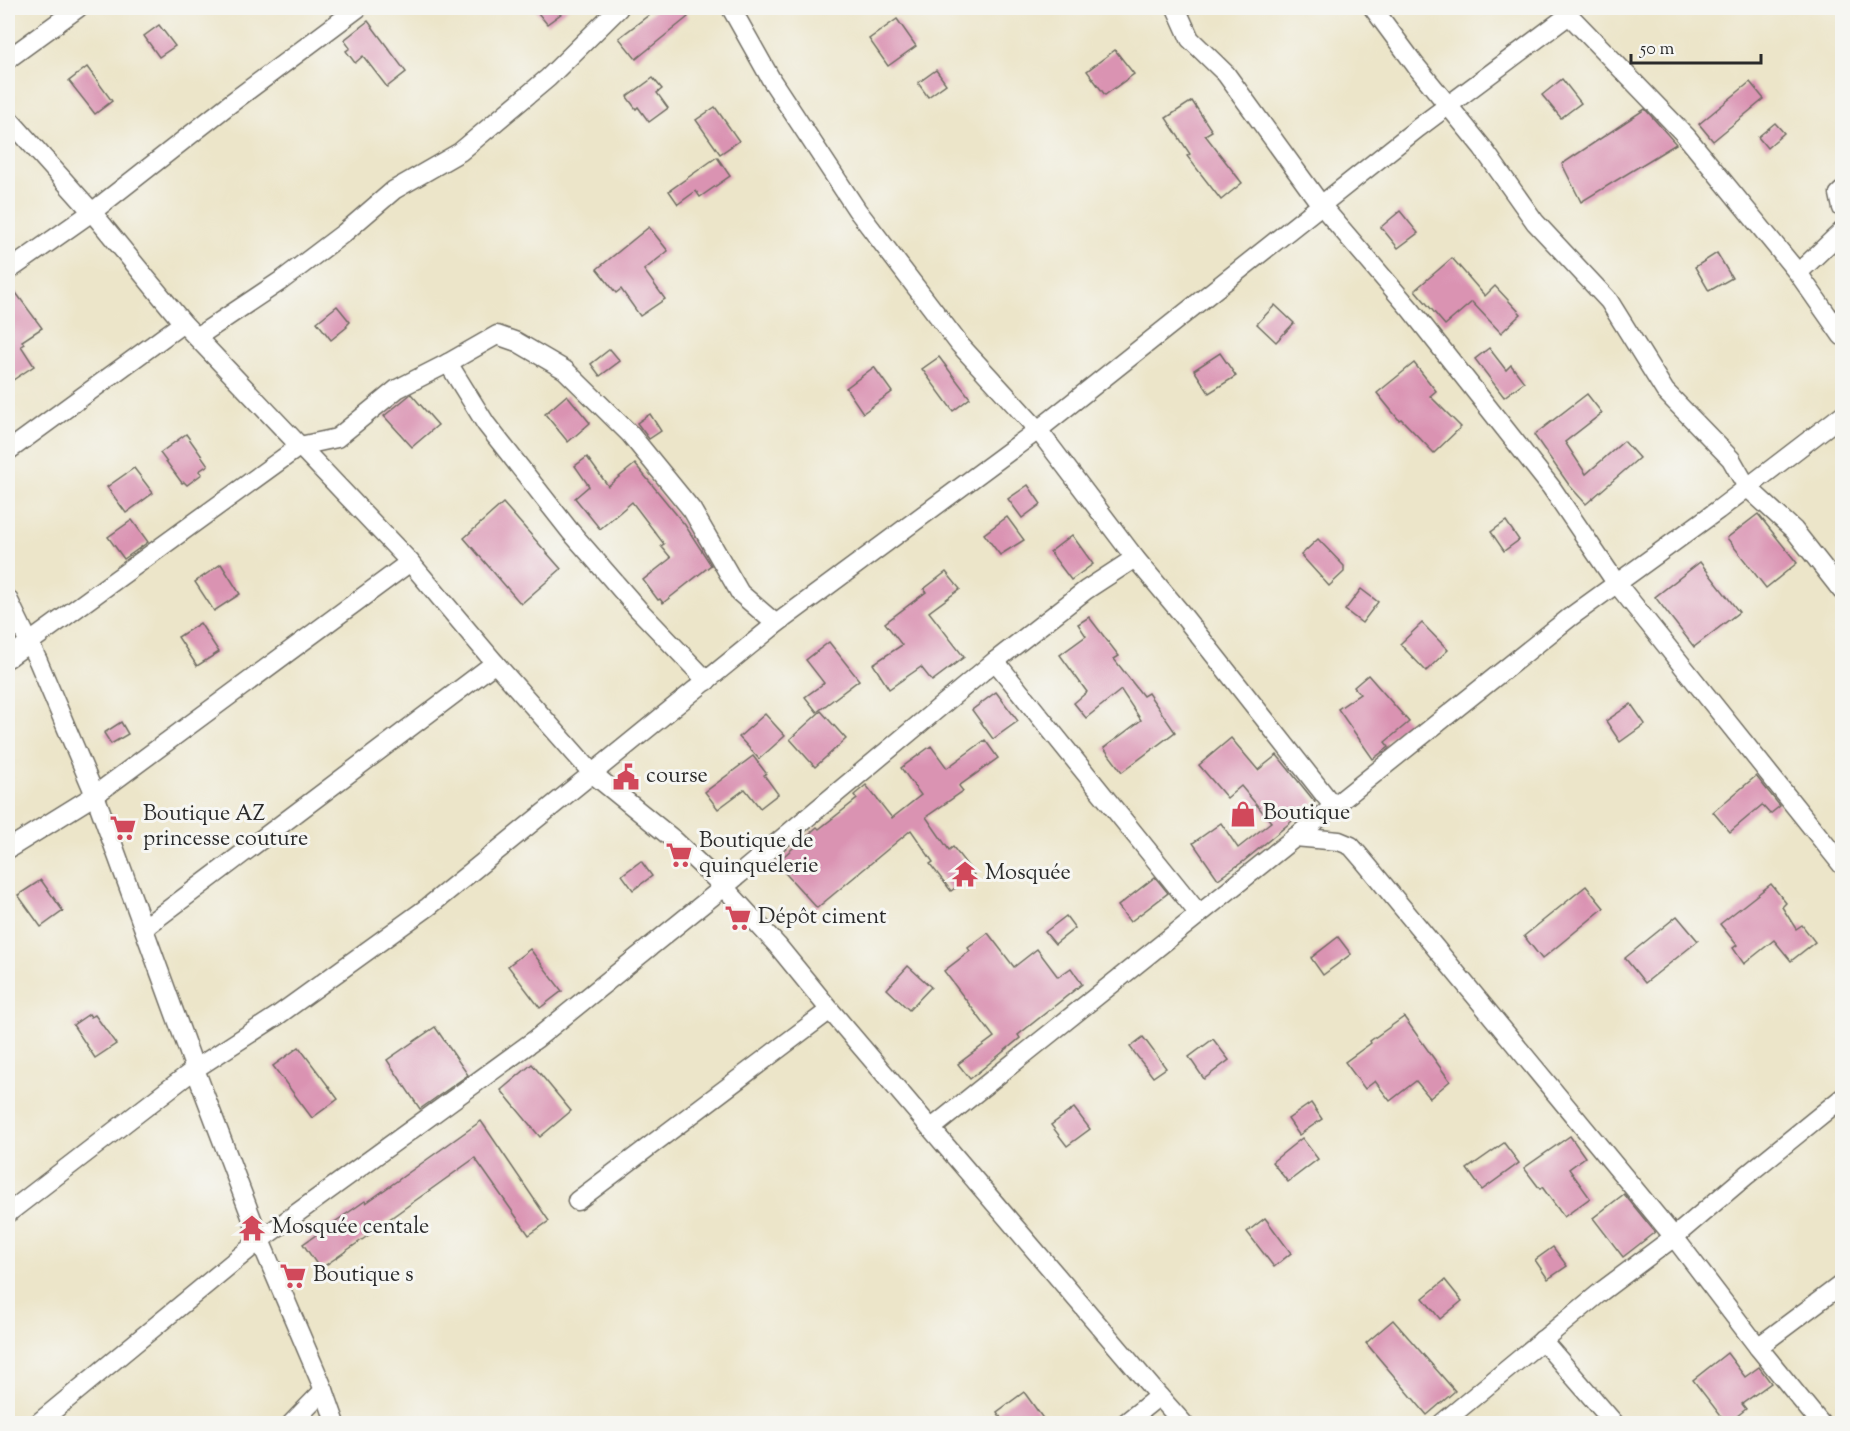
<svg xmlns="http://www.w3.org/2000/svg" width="1850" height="1431" font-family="'Sorts Mill Goudy',serif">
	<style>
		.building { fill: #da93b2 }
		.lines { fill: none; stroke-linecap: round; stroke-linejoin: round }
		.minor-casing { stroke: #6f6c62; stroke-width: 21 }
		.minor { stroke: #fff; stroke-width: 18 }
		.labels { text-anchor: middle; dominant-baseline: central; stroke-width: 6; stroke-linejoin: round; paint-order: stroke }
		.poi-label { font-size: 22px; fill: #2b2b2b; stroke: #f6f6f2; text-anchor: start }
	</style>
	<rect width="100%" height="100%" fill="#f6f6f2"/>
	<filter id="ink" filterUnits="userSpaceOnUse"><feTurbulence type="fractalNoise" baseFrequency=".0167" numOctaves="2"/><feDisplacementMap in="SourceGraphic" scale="12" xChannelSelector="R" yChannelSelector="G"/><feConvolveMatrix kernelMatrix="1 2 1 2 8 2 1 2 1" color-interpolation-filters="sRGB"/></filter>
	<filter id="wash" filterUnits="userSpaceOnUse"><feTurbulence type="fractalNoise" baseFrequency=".008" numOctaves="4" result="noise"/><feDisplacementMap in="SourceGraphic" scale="24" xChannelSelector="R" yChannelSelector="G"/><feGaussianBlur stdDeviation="1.35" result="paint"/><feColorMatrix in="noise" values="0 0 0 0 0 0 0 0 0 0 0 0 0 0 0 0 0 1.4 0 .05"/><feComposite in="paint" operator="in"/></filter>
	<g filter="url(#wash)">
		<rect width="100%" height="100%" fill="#ece5c9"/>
		<g id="blocks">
			<!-- building -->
			<g class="building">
				<path d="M534,8H569L547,24Z"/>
				<path d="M658,8H681L688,17L636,59L619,38Z"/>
				<path d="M897,19L916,46L888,66L869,39Z"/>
				<path d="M368,21L406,72L387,87L363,56L355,63L346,51L350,48L344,40Z"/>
				<path d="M159,25L175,46L159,57L144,36Z"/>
				<path d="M1115,50L1134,74L1105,95L1087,71Z"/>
				<path d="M87,67L112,101L95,114L69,81Z"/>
				<path d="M936,70L946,84L928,97L918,83Z"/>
				<path d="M653,78L662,89L657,93L668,108L649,122L638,107L636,109L627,97Z"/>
				<path d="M1562,79L1581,103L1561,118L1542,95Z"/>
				<path d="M1750,82L1764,99L1713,141L1699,124Z"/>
				<path d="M1192,101L1212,131L1205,135L1242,183L1221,200L1187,156L1190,154L1166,118Z"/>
				<path d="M715,107L739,141L720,154L696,120Z"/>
				<path d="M1645,109L1676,144L1581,202L1562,164Z"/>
				<path d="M1775,123L1784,133L1767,148L1758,137Z"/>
				<path d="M717,157L730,176L700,197L696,191L678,204L669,191Z"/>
				<path d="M1400,211L1418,233L1398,248L1381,227Z"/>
				<path d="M649,227L668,251L644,270L665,299L640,316L621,289L616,293L597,269Z"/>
				<path d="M1717,253L1732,278L1709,291L1695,267Z"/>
				<path d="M1452,258L1485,296L1495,286L1521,314L1501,333L1472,302L1445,325L1415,290Z"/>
				<path d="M8,282L42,328L22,341L24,344L21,346L34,366L13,380L8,372Z"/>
				<path d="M1275,305L1294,323L1276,342L1257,324Z"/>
				<path d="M337,306L350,322L346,326L347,327L331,340L317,322Z"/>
				<path d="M1489,348L1506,370L1511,365L1524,382L1504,397L1475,359Z"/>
				<path d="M610,349L620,361L600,376L591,364Z"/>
				<path d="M1220,353L1236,376L1209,393L1194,370Z"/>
				<path d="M939,357L970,398L953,411L922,369Z"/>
				<path d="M1414,363L1436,391L1430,396L1461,427L1434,453L1401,419L1399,420L1377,393Z"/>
				<path d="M874,367L892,392L863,413L846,388Z"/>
				<path d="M411,394L438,425L412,447L384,416Z"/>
				<path d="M1587,394L1602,413L1565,442L1586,474L1624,441L1639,458L1586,504L1569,485L1534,435Z"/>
				<path d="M567,395L590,423L568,442L545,414Z"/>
				<path d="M650,414L661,431L649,439L637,423Z"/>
				<path d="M186,434L208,465L199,471L202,474L187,485L184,482L182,483L160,453Z"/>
				<path d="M587,457L608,486L635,464L685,525L711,565L663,603L660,599L658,600L643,580L671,558L661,546L664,544L632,502L600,529L575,498L589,486L575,466Z"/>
				<path d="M134,468L153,493L126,513L107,487Z"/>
				<path d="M1028,485L1041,504L1022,518L1008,499Z"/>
				<path d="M503,503L561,569L521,604L464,538Z"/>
				<path d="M1758,514L1797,563L1766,588L1727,538Z"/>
				<path d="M1007,517L1024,540L1000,555L984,534Z"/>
				<path d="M132,520L148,542L124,559L108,537Z"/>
				<path d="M1506,521L1519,540L1504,551L1491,532Z"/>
				<path d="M1072,535L1093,564L1071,580L1050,552Z"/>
				<path d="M1318,539L1344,566V572L1329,586L1301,555Z"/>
				<path d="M1700,562L1739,612L1694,647L1655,597Z"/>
				<path d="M221,564L240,594L214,611L195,582Z"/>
				<path d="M946,572L960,589L929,612L964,657L932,681L921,667L889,689L873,664L902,645L885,623L926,592L924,589Z"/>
				<path d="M1361,589L1378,602L1362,623L1345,610Z"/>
				<path d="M1089,617L1119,656L1114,659L1143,696L1148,693L1175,732L1122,772L1104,748L1141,720L1121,690L1086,718L1074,703L1087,692L1060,655L1086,636L1078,624Z"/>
				<path d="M200,623L219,652L197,666L178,637Z"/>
				<path d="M1422,623L1448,650L1426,671L1400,644Z"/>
				<path d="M829,642L859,680L817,712L805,697L824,683L806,660Z"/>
				<path d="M1368,675L1409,722L1385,742L1389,747L1373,759L1338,709L1360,694L1354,687Z"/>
				<path d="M996,692L1018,721L993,739L972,710Z"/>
				<path d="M1631,704L1645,724L1620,742L1606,721Z"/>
				<path d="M821,711L846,739L815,767L790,739Z"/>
				<path d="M765,714L785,736L759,759L739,737Z"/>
				<path d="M121,722L128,734L111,744L104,733Z"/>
				<path d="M1231,738L1258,770L1277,755L1315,802L1244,861L1218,879L1193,843L1221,823L1238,848L1271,822L1241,786L1227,798L1199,765Z"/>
				<path d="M985,740L998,758L959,786L963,791L926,817L949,850L953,847L974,874L951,891L930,864L933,862L911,830L817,908L776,863L817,827L819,829L857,799L854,795L866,785L892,818L921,795L901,768L931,746L947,768Z"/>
				<path d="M753,756L766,773L764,775L778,794L760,808L745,789L718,809L705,792Z"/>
				<path d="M1756,776L1780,806L1770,814L1762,805L1730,832L1713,812Z"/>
				<path d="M641,861L652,876L633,890L622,875Z"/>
				<path d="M1155,877L1168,893L1130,922L1118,906Z"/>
				<path d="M41,880L63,911L41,927L18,895Z"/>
				<path d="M1771,884L1786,903L1782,907L1796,929L1802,925L1815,942L1791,961L1774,940L1744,964L1733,948L1737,945L1720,924Z"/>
				<path d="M1586,886L1604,908L1542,959L1524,936Z"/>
				<path d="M1066,916L1075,928L1055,944L1045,932Z"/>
				<path d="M1677,916L1698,941L1645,983L1625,958Z"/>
				<path d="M988,933L1014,967L1037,949L1058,977L1071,968L1082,984L1018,1035L1020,1038L970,1079L958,1064L994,1037L944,971L970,951L968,948Z"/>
				<path d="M1338,937L1351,954L1323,975L1311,958Z"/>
				<path d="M530,949L562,991L540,1008L508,966Z"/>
				<path d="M908,966L931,987L909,1010L887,989Z"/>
				<path d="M89,1014L91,1017L95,1015L116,1044L95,1058L73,1025Z"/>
				<path d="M1404,1017L1450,1081L1430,1098L1416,1081L1390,1101L1375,1081L1365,1089L1345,1062L1371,1043L1370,1041Z"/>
				<path d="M435,1027L468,1075L420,1109L387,1060Z"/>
				<path d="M1143,1037L1166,1068L1153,1077L1130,1047Z"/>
				<path d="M1213,1039L1229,1060L1204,1079L1189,1057Z"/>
				<path d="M299,1047L338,1099L312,1118L273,1066Z"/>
				<path d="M532,1064L571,1111L540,1137L501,1090Z"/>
				<path d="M1311,1103L1322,1119L1299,1135L1288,1119Z"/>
				<path d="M1074,1108L1090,1129L1067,1146L1051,1125Z"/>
				<path d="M481,1121L549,1221L529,1235L475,1158L381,1225L382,1226L320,1269L303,1244L365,1201L366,1203Z"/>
				<path d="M1570,1136L1585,1157L1569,1169L1590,1198L1564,1217L1542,1187L1540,1189L1524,1168Z"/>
				<path d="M1302,1138L1318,1159L1288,1182L1272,1162Z"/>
				<path d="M1504,1143L1519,1163L1482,1190L1467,1169Z"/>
				<path d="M1624,1194L1655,1232L1623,1257L1593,1218Z"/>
				<path d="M1265,1218L1291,1253L1274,1267L1247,1232Z"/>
				<path d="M1553,1247L1567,1266L1548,1279L1535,1260Z"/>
				<path d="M1445,1280L1462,1301L1440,1319L1423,1298Z"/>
				<path d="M1393,1320L1455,1391L1427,1415L1366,1343Z"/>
				<path d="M1727,1353L1745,1377L1759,1367L1771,1383L1742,1404L1746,1409L1727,1424L1693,1380Z"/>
				<path d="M1024,1392L1047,1424H1005L997,1412Z"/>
			</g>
		</g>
	</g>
	<g filter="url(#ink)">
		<use href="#blocks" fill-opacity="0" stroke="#6f6c62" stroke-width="1.5"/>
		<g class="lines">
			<!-- minor casing -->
			<g class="minor-casing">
				<g id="minor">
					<path d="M731,8L772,81L857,210L960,345L1038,430L1135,558L1181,613L1334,807"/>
					<path d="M1176,8L1190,39L1226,74L1321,205L1411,310L1551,487L1617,584L1842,865"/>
					<path d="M1373,8L1416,66L1482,147L1535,222L1609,301L1665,391L1731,459L1747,487L1794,530L1842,591"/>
					<path d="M8,59L78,8"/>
					<path d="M8,118L92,212L183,323L410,562L495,663L593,774L673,839L724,887L777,945L830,1010L1159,1396L1184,1424"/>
					<path d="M1842,191L1839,194L1842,208"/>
					<path d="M8,271L92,212L231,103L358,8"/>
					<path d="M1798,273L1842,231"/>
					<path d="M197,337L282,280L344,233L394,190L460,152L548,78L619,8"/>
					<path d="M448,363L486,424L570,531L638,609L707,681"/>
					<path d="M8,451L183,323"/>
					<path d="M8,599L38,661L95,795L195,1069L260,1240L324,1390L336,1424"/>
					<path d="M8,658L300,446L337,438L397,389L448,363L497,335L517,342L565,370L630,434L692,510L740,593L776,624"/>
					<path d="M995,661L1199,914"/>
					<path d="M1295,837L1339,841L1351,846L1363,860L1674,1237L1758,1347L1821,1424"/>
					<path d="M8,849L95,795L410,562"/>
					<path d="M144,928L495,663"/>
					<path d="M932,1128L1569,618L1718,510L1842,415"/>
					<path d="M577,1201L830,1010"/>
					<path d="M8,1213L195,1069L277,1016L428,907L776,624L1038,430L1418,128L1569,15L1686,136L1798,273L1842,336"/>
					<path d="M1542,1340L1615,1424"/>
					<path d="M1758,1347L1842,1284"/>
					<path d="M37,1424L260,1240L536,1039L724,887L995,661L1086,590L1135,558"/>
					<path d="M291,1424L324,1390"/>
					<path d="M1124,1424L1159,1396"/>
					<path d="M1441,1424L1602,1291L1674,1237L1747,1175L1842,1098"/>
				</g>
			</g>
			<!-- minor -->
			<use href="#minor" class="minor"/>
		</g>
	</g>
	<!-- icons -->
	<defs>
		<g id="civic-bare" transform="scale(2.07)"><path d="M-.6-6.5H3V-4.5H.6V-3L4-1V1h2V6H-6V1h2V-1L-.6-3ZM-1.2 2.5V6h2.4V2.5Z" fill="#d1495b" stroke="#f6f6f2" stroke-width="2.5" paint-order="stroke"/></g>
		<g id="shop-bare" transform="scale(2.07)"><path d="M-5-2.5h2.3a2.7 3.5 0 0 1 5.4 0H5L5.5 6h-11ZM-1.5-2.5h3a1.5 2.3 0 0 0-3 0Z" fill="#d1495b" stroke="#f6f6f2" stroke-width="2.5" paint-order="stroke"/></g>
		<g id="supermarket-bare" transform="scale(2.07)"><path d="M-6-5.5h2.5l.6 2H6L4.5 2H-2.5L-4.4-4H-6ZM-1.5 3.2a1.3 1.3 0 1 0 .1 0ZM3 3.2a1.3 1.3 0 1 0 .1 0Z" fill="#d1495b" stroke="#f6f6f2" stroke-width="2.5" paint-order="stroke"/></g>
		<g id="temple-bare" transform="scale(2.07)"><path d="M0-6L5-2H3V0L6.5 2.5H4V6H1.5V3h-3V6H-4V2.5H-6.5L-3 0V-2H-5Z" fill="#d1495b" stroke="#f6f6f2" stroke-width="2.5" paint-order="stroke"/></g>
	</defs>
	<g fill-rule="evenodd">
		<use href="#civic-bare" x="626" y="777"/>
		<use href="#shop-bare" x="1243" y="814"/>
		<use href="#supermarket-bare" x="123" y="828"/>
		<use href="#supermarket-bare" x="679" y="855"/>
		<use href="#temple-bare" x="965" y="874"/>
		<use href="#supermarket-bare" x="738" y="918"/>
		<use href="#temple-bare" x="252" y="1228"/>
		<use href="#supermarket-bare" x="293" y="1276"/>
	</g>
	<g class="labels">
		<!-- poi labels -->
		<g class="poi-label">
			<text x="646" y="777">course</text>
			<text x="1263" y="814">Boutique</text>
			<text x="143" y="815">Boutique AZ<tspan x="143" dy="25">princesse couture</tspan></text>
			<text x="699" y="842">Boutique de<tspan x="699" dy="25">quinquelerie</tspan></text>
			<text x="985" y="874">Mosquée</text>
			<text x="758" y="918">Dépôt ciment</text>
			<text x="272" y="1228">Mosquée centale</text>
			<text x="313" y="1276">Boutique s</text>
		</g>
	</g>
	<!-- margin -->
	<rect width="1850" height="1431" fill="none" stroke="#f6f6f2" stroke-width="30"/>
	<!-- scale -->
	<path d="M1631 54v9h130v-9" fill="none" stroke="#2b2b2b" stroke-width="3"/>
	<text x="1640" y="54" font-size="18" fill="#2b2b2b" stroke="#f6f6f2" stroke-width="4.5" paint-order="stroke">50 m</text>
</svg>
